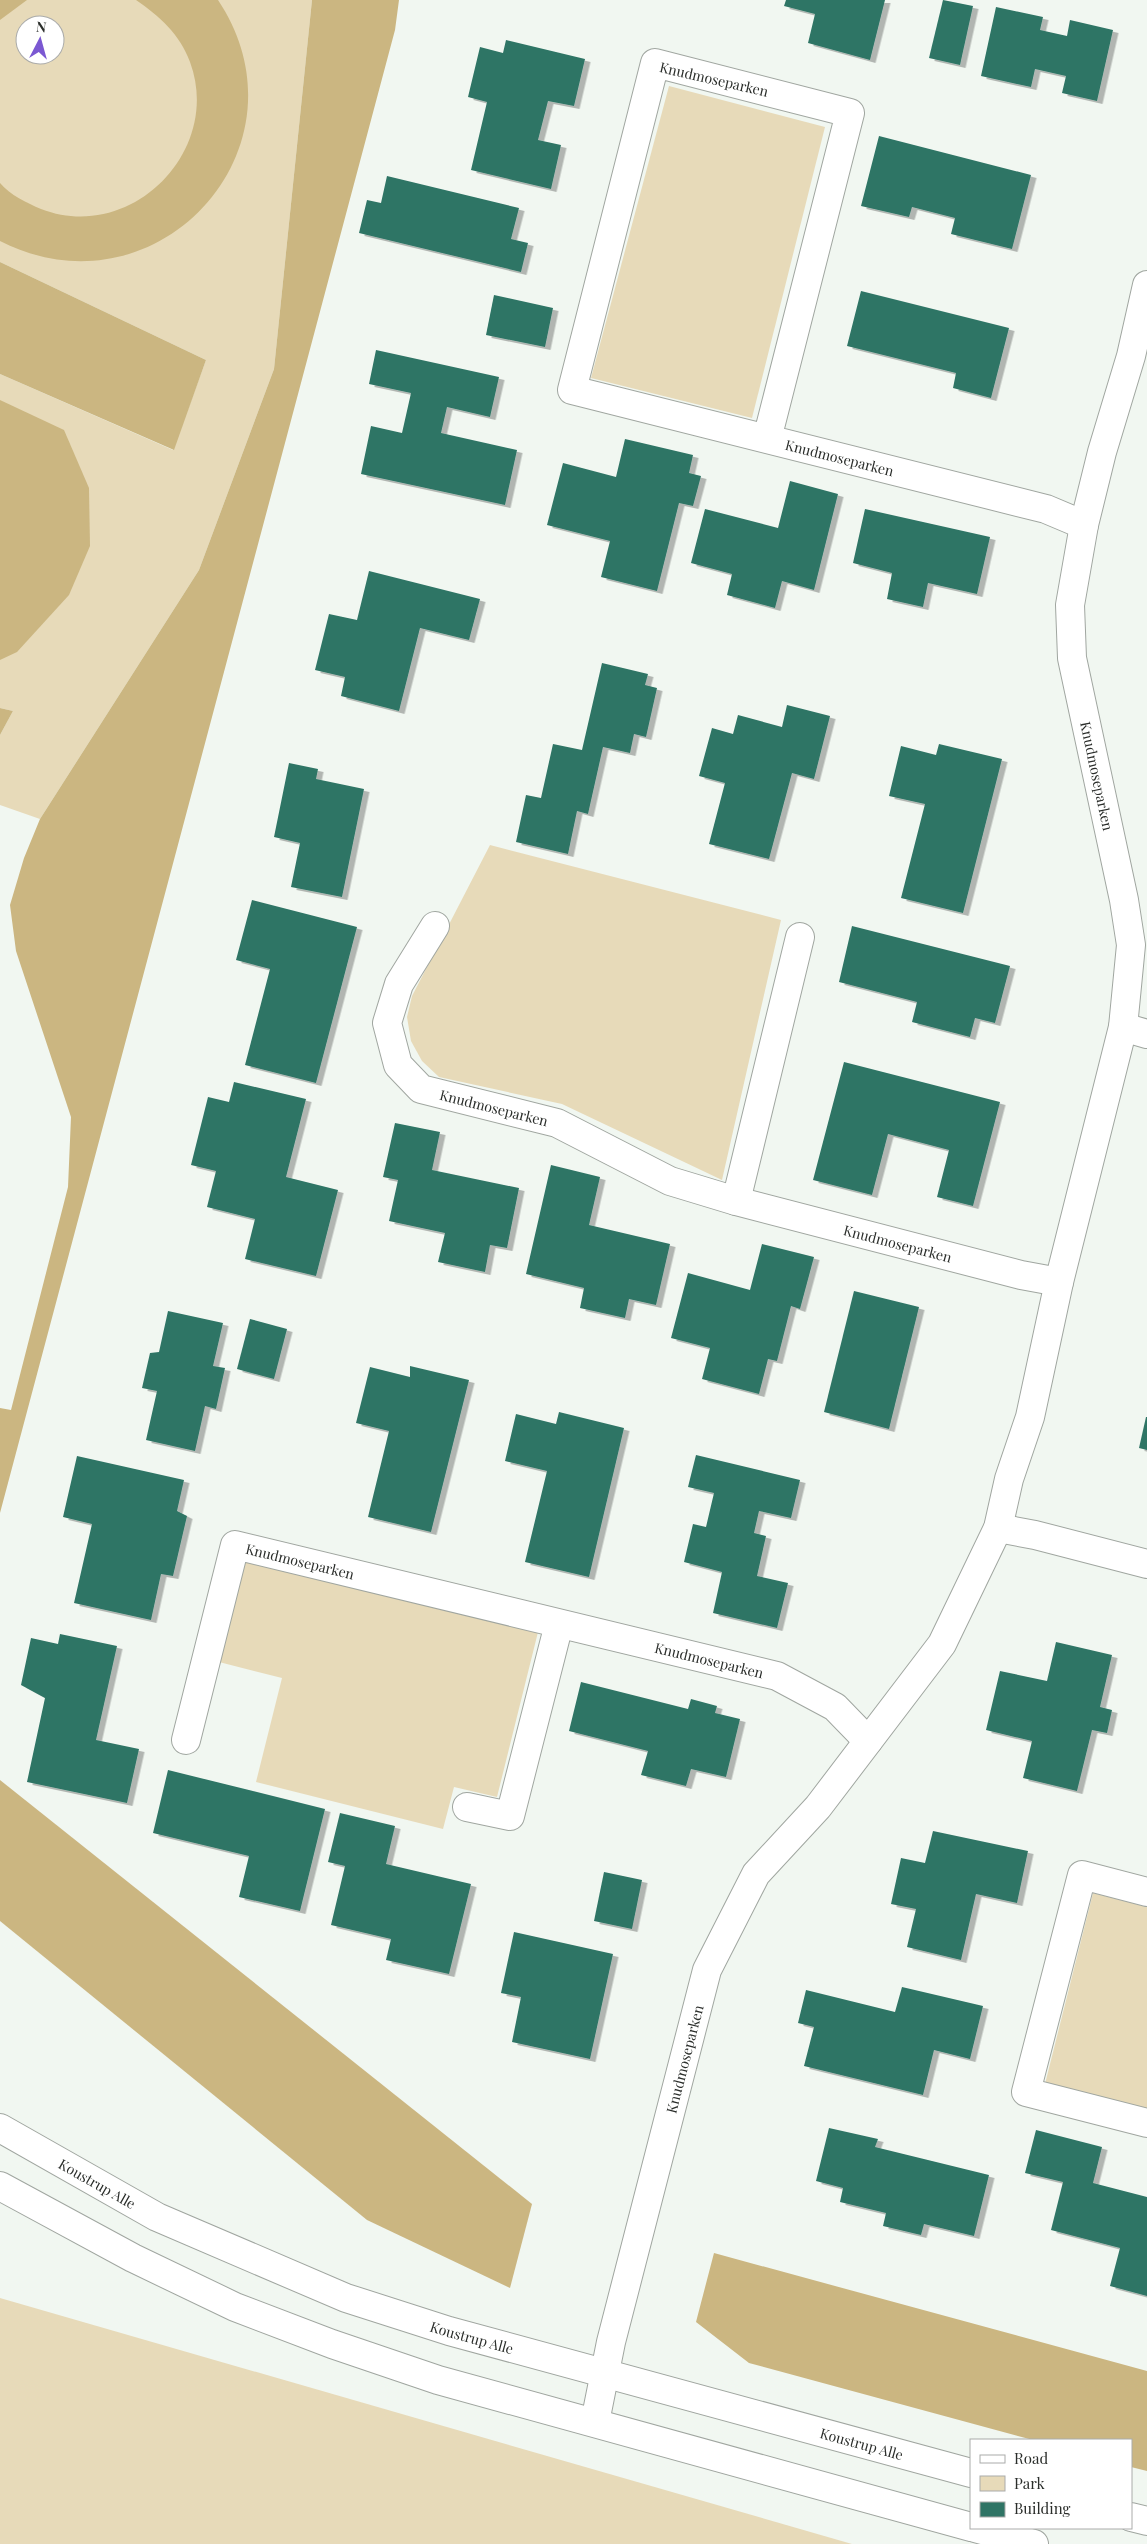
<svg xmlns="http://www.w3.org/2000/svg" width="1147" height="2544" font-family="'Playfair Display',serif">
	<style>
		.green { fill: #e7dab9; fill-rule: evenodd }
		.forest { fill: #cbb681 }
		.building { fill: #2f7465; filter: url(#shadow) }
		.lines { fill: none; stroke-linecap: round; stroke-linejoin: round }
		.minor-casing { stroke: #a0a6a0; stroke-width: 30 }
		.minor { stroke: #fff; stroke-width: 28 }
		.labels { text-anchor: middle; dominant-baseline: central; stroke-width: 5; stroke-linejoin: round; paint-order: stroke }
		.street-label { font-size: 14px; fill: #2b2e2b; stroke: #fff }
	</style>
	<defs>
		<filter id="shadow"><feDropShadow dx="5.5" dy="3" stdDeviation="0" flood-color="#0004"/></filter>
	</defs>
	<rect width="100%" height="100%" fill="#f1f7f1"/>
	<!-- green -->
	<g class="green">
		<path d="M0,0H312L274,369L199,570L40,819L0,805V735L13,711L0,708V374L173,450L206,360L0,262ZM25,25H55V55H25Z"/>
		<path d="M669,86L825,127L752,418L591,378Z"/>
		<path d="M490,845L781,920L722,1180L562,1104L439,1077L422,1061L411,1041L407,1017L412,996Z"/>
		<path d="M245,1559L538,1632L497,1797L454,1787L443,1829L256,1782L282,1678L219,1662Z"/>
		<path d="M1093,1893L1147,1907V2109L1045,2084Z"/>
		<path d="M0,2298L852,2544H0Z"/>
	</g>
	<!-- forest -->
	<g class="forest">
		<path d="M0,0H27L0,20Z"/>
		<path d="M136,0H218C316,147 157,321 0,241V183C10,195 27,203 41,209C131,244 223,151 190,62C180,34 159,16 136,0Z"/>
		<path d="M312,0H399L395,30L0,1513V1408L11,1410L68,1187L71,1117L16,951L10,905L24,858L40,819L199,570L274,369Z"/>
		<path d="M0,262L206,360L174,450L0,374Z"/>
		<path d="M0,400L64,430L89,488L90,546L69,595L17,652L0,660Z"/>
		<path d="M0,708L13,711L0,735Z"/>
		<path d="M0,1780L532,2204L510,2288L367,2220L0,1921Z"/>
		<path d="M714,2253L1147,2371V2471L1131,2467V2440H1033L749,2363L696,2322Z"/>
	</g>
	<!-- building -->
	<g class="building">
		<path d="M786,0H885L870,60L808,43L815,14L784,6Z"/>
		<path d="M943,0L973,6L960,65L929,58Z"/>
		<path d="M996,7L1043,17L1040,30L1067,36L1070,20L1113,30L1097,101L1062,93L1066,76L1035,69L1031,87L981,76Z"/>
		<path d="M506,40L585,59L574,106L548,101L538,140L561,145L551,189L471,170L487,102L468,97L480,47L503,53Z"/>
		<path d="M879,136L1031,175L1012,249L951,234L955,218L912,207L909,217L861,206Z"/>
		<path d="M387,176L519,208L511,239L528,243L521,272L359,233L367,200L381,203Z"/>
		<path d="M861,291L1009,328L991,398L953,388L956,373L847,346Z"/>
		<path d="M494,295L553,308L545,347L486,335Z"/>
		<path d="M376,350L499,377L490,417L447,407L441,433L517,450L505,505L361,474L371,426L402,433L411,393L369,384Z"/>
		<path d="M625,439L693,455L689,473L701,476L693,506L679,503L657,591L601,577L610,541L547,525L563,463L616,477Z"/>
		<path d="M790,481L838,494L814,590L782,581L775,608L727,595L732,574L691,563L705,509L778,528Z"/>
		<path d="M865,509L990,537L977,594L928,583L923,607L887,599L892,573L853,563Z"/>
		<path d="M369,571L480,599L469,640L420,628L399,711L341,696L345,677L315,670L329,614L357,620Z"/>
		<path d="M602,663L648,674L645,685L657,688L646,737L634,734L630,753L603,747L588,814L577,811L568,854L516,842L526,795L541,798L553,744L582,750Z"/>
		<path d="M787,705L830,716L814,779L792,773L769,859L709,844L725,783L699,776L712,728L733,734L738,715L782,727Z"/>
		<path d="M939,744L1002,759L963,913L901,898L925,804L889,796L901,746L936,755Z"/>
		<path d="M289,763L318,769L316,779L364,789L342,897L291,887L300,843L274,837Z"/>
		<path d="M252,900L357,927L316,1083L245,1065L270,969L236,960Z"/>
		<path d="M852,926L1010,966L995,1023L975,1018L970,1037L912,1022L917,1002L839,982Z"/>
		<path d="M844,1062L1000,1102L973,1206L937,1197L949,1150L888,1134L872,1195L813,1180Z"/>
		<path d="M234,1082L306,1099L286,1177L338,1190L316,1276L245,1259L255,1219L207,1207L216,1171L191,1165L208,1097L229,1102Z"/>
		<path d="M395,1123L440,1132L432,1170L519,1188L507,1248L490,1245L485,1272L438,1262L445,1233L389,1221L398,1180L383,1177Z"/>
		<path d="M551,1165L600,1177L589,1225L670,1244L656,1305L629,1299L625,1318L580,1308L584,1288L526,1274Z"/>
		<path d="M762,1244L814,1257L800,1309L791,1306L777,1361L768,1359L759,1394L702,1379L710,1348L671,1338L688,1273L750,1290Z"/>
		<path d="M854,1291L919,1307L889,1429L824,1412Z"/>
		<path d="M168,1311L223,1323L213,1366L225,1368L216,1409L205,1406L195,1451L146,1440L157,1391L142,1388L150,1353L159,1352Z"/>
		<path d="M250,1319L287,1329L274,1379L237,1369Z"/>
		<path d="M410,1366L469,1380L431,1532L368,1517L389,1431L356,1423L370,1367L410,1377Z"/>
		<path d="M559,1412L624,1428L589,1577L525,1562L547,1471L505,1461L516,1414L556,1424Z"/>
		<path d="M1146,1417H1147V1450L1139,1448Z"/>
		<path d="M696,1455L800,1480L791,1518L759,1511L754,1533L766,1536L757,1576L788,1583L777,1628L713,1613L722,1572L684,1562L693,1524L706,1527L714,1493L688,1487Z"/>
		<path d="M77,1456L184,1480L177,1511L187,1516L173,1576L161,1574L151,1620L74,1603L92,1524L63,1517Z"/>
		<path d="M60,1634L117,1646L96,1740L139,1749L127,1803L27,1782L45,1698L21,1685L31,1638L58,1644Z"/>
		<path d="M1056,1642L1112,1655L1100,1707L1112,1710L1107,1733L1092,1730L1077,1791L1023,1778L1032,1741L986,1730L1000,1671L1047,1681Z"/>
		<path d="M581,1682L688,1709L691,1699L717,1706L715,1713L740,1719L726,1777L691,1769L686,1786L641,1775L648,1751L569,1731Z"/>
		<path d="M168,1770L325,1809L300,1911L239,1897L249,1856L153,1833Z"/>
		<path d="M340,1813L395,1826L386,1864L471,1884L449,1974L386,1960L391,1939L331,1925L345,1866L328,1862Z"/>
		<path d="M933,1831L1028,1851L1017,1903L976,1894L961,1960L907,1947L916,1909L891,1904L901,1858L925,1863Z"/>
		<path d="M604,1872L642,1880L632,1929L594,1921Z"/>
		<path d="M514,1932L613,1954L590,2059L512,2042L521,1997L501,1993Z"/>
		<path d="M902,1987L983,2006L970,2059L934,2050L923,2095L804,2066L814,2027L798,2023L806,1990L895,2012Z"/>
		<path d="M829,2128L878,2139L875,2147L989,2175L974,2236L924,2224L921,2235L883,2226L886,2213L840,2202L843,2188L816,2181Z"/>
		<path d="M1036,2130L1102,2147L1093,2183L1147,2197V2296L1110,2286L1120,2248L1051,2230L1063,2182L1025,2173Z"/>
	</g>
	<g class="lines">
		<!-- minor casing -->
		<g class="minor-casing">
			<g id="minor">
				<path id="s1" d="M767,439L850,113L655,63L572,390L1046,509L1084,525"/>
				<path id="s2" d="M435,926L399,984L387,1023L398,1065L421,1089L557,1123L670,1181L736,1201L1021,1275L1059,1282"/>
				<path d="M1123,1027L1147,1034"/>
				<path d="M736,1201L800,937"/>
				<path d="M998,1528L1035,1535L1147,1564"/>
				<path id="s3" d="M186,1740L235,1545L777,1676L835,1707L868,1741"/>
				<path d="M467,1807L510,1816L559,1624"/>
				<path d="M1147,1892L1082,1875L1026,2092L1147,2123"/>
				<path id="s4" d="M0,2128L157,2217L346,2298L449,2331L971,2473"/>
				<path d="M0,2186L133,2258L235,2307L332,2344L438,2380L971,2527"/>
				<path id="s5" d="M595,2422L611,2342L707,1970L756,1874L818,1807L942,1644L998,1528L1009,1479L1030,1417L1059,1282L1123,1027L1131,945L1124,900L1072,658L1070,605L1084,525L1102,452L1131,356L1147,285"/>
				<path d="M1131,2517L1147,2521"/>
				<path d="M975,2528L1034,2544"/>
			</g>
		</g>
		<!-- minor -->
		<use href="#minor" class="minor"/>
	</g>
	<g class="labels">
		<!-- street labels -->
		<g class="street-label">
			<text transform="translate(714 79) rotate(13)">Knudmoseparken</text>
			<text stroke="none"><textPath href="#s1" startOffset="1151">Knudmoseparken</textPath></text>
			<text transform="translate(1097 776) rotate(78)">Knudmoseparken</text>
			<text stroke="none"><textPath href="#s2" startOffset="261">Knudmoseparken</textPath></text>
			<text stroke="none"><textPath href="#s2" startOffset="689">Knudmoseparken</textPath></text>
			<text stroke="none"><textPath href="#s3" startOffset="268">Knudmoseparken</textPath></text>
			<text stroke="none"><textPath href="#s3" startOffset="689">Knudmoseparken</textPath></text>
			<text stroke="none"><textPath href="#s5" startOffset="374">Knudmoseparken</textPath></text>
			<text stroke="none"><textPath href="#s4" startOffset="112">Koustrup Alle</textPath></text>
			<text stroke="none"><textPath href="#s4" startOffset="518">Koustrup Alle</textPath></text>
			<text stroke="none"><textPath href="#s4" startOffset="922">Koustrup Alle</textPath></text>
		</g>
	</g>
	<!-- legend -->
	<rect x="970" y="2439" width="162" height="90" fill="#ffffff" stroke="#aaabaa"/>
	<rect x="980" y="2455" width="25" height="8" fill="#ffffff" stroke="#aaabaa"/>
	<text x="1014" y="2464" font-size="15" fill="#2b2e2b">Road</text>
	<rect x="980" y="2476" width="25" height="15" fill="#e7dab9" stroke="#aaabaa"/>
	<text x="1014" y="2489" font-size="15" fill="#2b2e2b">Park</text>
	<rect x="980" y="2502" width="25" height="15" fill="#2f7465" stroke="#aaabaa"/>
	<text x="1014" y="2514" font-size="15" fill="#2b2e2b">Building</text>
	<!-- north arrow -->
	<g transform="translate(40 40) rotate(6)"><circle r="24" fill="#ffffff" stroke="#aaabaa"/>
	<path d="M0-4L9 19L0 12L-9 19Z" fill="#7b58d2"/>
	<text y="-8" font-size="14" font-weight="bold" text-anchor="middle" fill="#2b2e2b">N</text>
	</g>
</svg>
